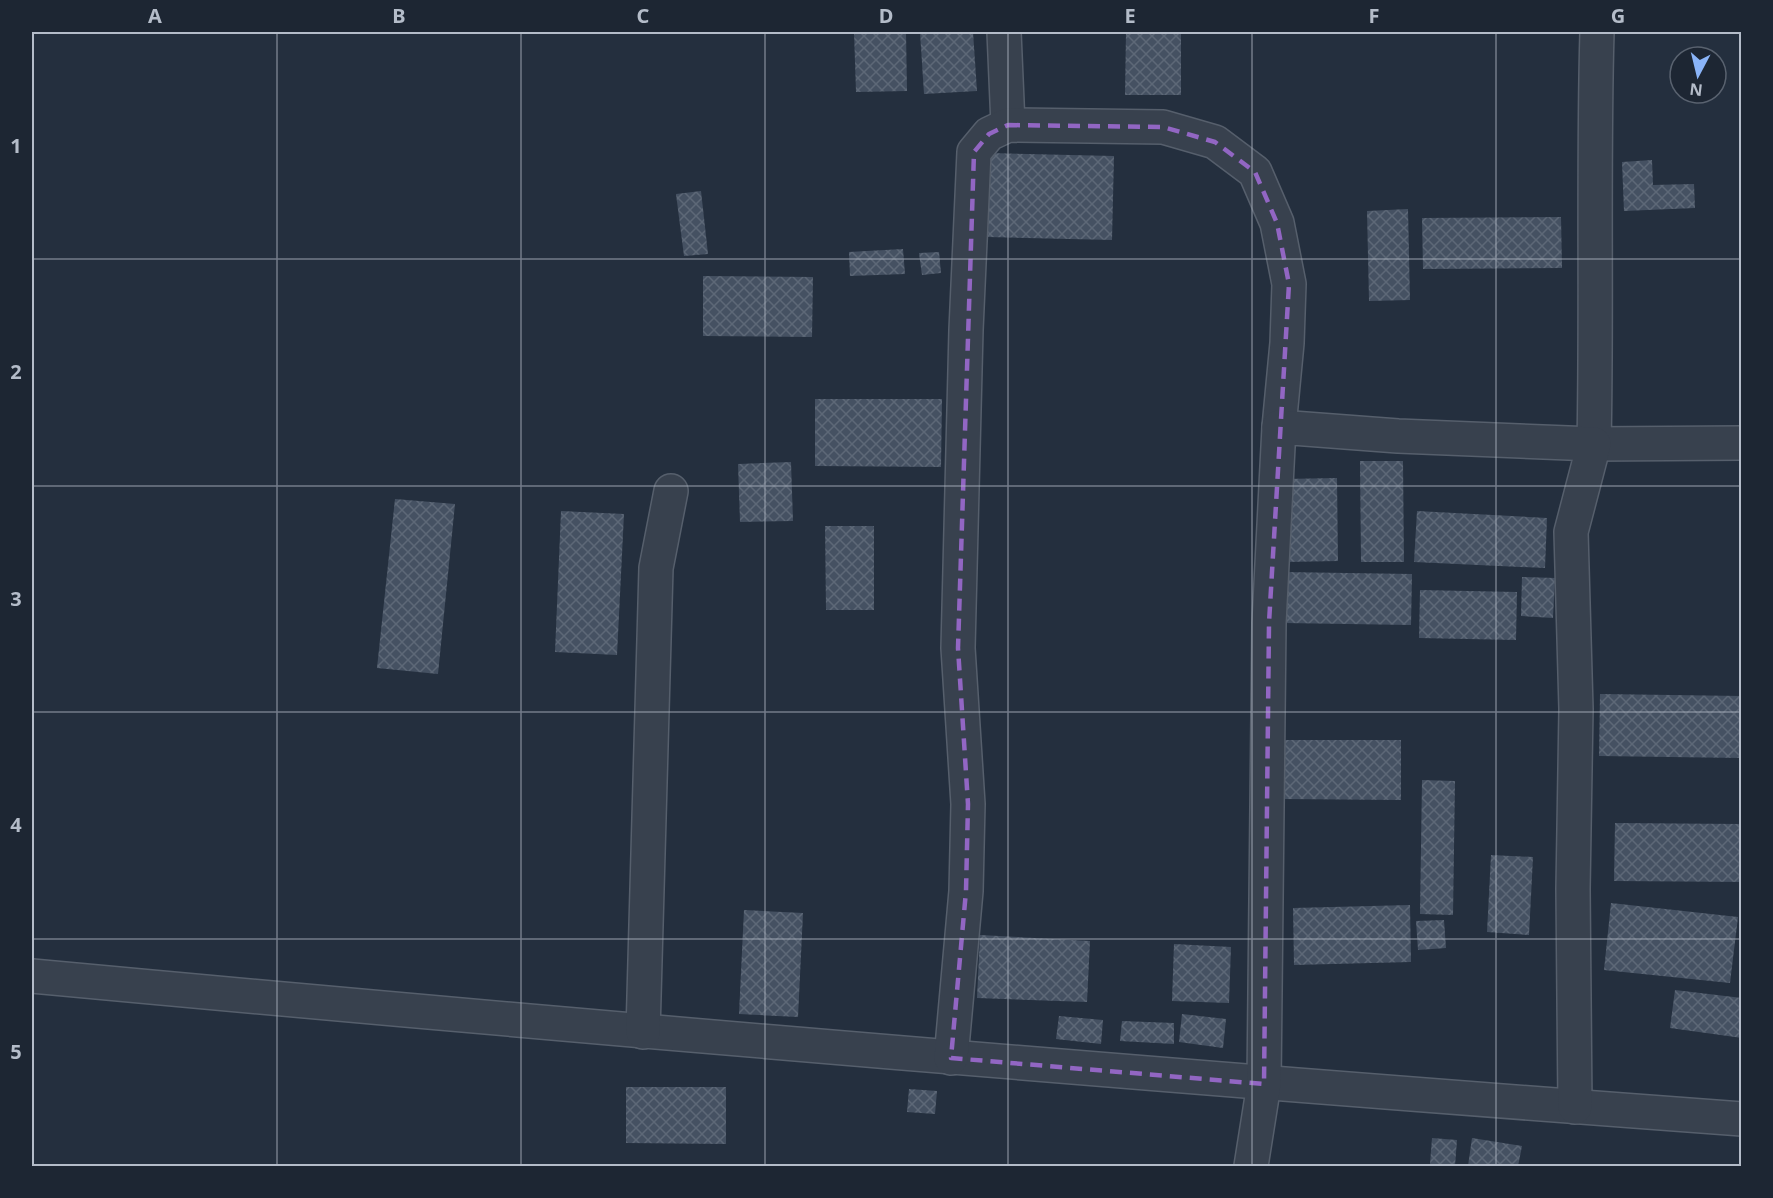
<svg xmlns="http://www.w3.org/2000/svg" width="1773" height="1198" font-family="'Noto Sans',sans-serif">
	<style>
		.building { fill: url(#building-cross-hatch) }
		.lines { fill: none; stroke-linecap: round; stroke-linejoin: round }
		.minor-casing { stroke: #565f6c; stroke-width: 36 }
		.minor { stroke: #38414e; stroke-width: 33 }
		.marked { fill: none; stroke: #9266c3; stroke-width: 4.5; stroke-dasharray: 12 8; stroke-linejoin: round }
		.grid { fill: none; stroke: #b4bcc9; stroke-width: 1.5; stroke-opacity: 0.55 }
		.neatline { fill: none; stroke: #b4bcc9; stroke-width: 2 }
		.grid-label { font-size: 20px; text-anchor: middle; font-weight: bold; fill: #b4bcc9 }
	</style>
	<defs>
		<pattern id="building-cross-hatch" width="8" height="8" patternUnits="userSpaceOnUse" patternTransform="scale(1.5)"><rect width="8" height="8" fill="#455162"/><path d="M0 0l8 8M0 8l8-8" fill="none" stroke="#5d6877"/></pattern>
	</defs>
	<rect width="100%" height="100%" fill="#242f3e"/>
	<!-- building -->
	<g class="building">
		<path d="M854,32H906L907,91L856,92Z"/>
		<path d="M920,32H973L977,91L924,94Z"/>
		<path d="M1126,32H1181V95H1125Z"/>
		<path d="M990,153L1114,156L1112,240L988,237Z"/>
		<path d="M1652,160L1653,185L1694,184L1695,208L1624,211L1622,162Z"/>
		<path d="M701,191L708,254L684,256L676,194Z"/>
		<path d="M1408,209L1410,300L1369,301L1367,211Z"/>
		<path d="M1561,217L1562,268L1423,269L1422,218Z"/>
		<path d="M903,249L905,274L850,276L849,252Z"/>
		<path d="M939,252L941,273L922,275L919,253Z"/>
		<path d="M703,276L813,277L812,337L703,336Z"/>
		<path d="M815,399H942L941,467L815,466Z"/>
		<path d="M1360,461H1403L1404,562H1361Z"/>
		<path d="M791,462L793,521L740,522L738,464Z"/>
		<path d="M1337,478L1338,561L1286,562L1284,479Z"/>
		<path d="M395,499L455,504L438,674L377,668Z"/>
		<path d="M561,511L624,514L617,655L555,652Z"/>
		<path d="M1417,511L1547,518L1545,568L1414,562Z"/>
		<path d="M825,526H874V610H826Z"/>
		<path d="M1283,572L1412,574L1411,625L1283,623Z"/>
		<path d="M1522,577L1555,578L1553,618L1521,616Z"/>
		<path d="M1420,590L1517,592L1516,640L1419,638Z"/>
		<path d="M1600,694L1742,696V758L1599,756Z"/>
		<path d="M1284,740H1401V800L1283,799Z"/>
		<path d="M1422,780L1455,781L1453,915L1420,914Z"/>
		<path d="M1615,823L1742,824V882L1614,881Z"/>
		<path d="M1491,855L1533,857L1529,935L1487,932Z"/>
		<path d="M1611,903L1738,917L1730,983L1604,970Z"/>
		<path d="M1410,905L1411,962L1294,965L1293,908Z"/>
		<path d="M744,910L803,913L798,1017L739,1014Z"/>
		<path d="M1444,920L1446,948L1418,950L1416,921Z"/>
		<path d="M980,935L1090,941L1087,1002L977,998Z"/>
		<path d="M1174,944L1231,947L1229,1003L1172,1001Z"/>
		<path d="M1675,990L1742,998V1038L1670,1028Z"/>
		<path d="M1182,1014L1226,1019L1223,1048L1179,1042Z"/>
		<path d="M1059,1016L1103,1020L1101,1044L1056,1039Z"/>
		<path d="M1122,1021L1174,1023V1044L1120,1041Z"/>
		<path d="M626,1087H726V1144L626,1143Z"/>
		<path d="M909,1089L937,1091L935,1114L907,1112Z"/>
		<path d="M1432,1138L1457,1140L1455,1166L1430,1164Z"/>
		<path d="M1472,1138L1522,1146L1518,1166H1468Z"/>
	</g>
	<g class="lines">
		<!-- minor casing -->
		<g class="minor-casing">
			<g id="minor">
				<path d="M1004,32L1008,125"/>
				<path d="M1597,32C1593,169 1597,306 1594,444L1742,443"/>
				<path d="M32,976C601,1029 1171,1077 1742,1119"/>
				<path d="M643,1032L656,568L671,491"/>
				<path d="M951,1058L966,891L968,804L958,648L966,330L974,152L989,134L1008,125L1163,127L1215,142L1255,172L1277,223L1289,284L1287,343L1279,427"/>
				<path d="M1251,1166L1264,1084L1269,623L1279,427L1398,436L1594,444L1571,532L1576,709L1573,889L1575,1107"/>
			</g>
		</g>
		<!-- minor -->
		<use href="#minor" class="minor"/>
	</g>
	<!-- marked area -->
	<path class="marked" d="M1008,125L1163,127L1215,142L1255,172L1277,223L1289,284L1269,623L1264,1084L951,1058L966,891L968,804L958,648L974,152L989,134Z"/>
	<!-- grid -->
	<path class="grid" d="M277,32V1166M521,32V1166M765,32V1166M1008,32V1166M1252,32V1166M1496,32V1166M32,259H1742M32,486H1742M32,712H1742M32,939H1742"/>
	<!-- border -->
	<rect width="1773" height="1198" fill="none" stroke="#1d2633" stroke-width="66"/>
	<!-- north arrow -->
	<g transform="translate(1698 75) rotate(187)"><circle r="28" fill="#1d2633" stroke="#59626f" stroke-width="1.5"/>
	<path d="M0-4.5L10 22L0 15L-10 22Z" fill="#8ab4f8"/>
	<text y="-9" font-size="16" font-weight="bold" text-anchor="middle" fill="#b4bcc9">N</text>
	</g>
	<rect x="33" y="33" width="1707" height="1132" class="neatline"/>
	<g class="grid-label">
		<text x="155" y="23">A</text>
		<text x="399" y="23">B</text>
		<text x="643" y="23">C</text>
		<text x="886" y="23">D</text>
		<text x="1130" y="23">E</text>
		<text x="1374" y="23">F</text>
		<text x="1618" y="23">G</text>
		<text x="16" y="153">1</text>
		<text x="16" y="379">2</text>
		<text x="16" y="606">3</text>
		<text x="16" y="832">4</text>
		<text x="16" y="1059">5</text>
	</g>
</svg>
